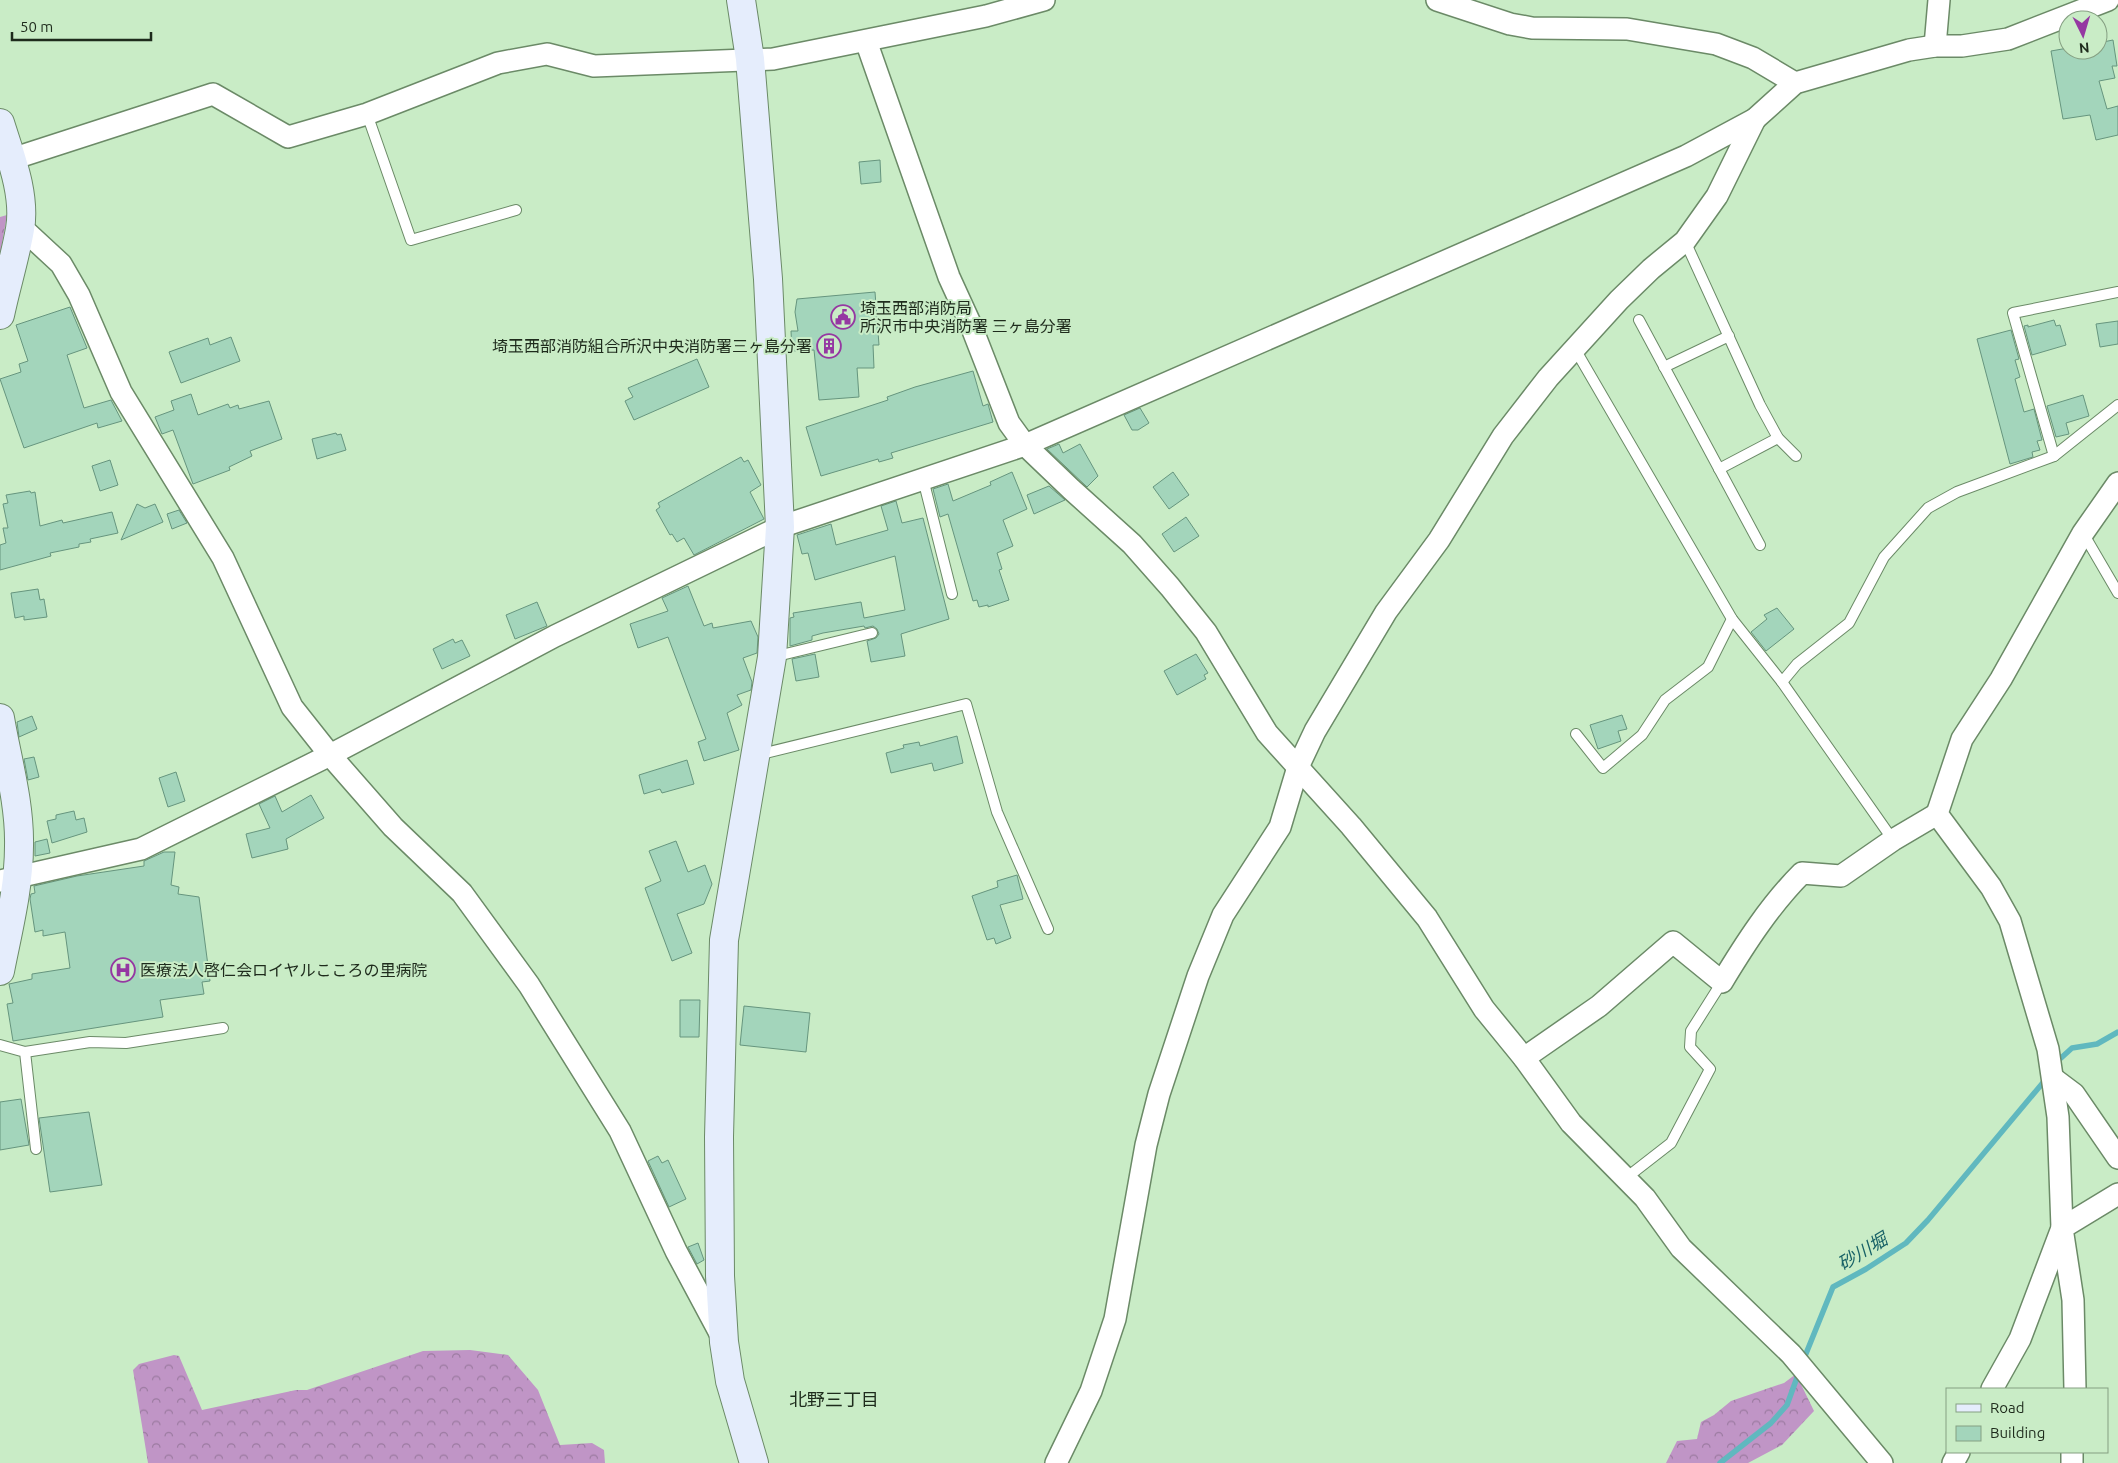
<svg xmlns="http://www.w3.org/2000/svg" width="2118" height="1463" font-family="Ubuntu,'Noto Sans JP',sans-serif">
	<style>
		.forest { fill: url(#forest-crowns) }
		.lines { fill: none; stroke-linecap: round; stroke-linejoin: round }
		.stream { stroke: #60b8bf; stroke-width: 5.5 }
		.building { fill: #a3d5bb; stroke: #66957e }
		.lane-casing { stroke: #6b8a67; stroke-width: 12 }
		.street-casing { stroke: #6b8a67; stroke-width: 24 }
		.secondary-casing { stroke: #6b8a67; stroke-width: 30 }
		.lane { stroke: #fff; stroke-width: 10 }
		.street { stroke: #fff; stroke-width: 21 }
		.secondary { stroke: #e5edfc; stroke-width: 28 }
		.labels { text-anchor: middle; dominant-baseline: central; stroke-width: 4; stroke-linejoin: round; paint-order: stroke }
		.poi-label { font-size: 16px; fill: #1e2b1c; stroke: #c9ecc6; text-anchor: start }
		.water-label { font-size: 18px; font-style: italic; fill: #176166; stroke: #c9ecc6 }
		.neighbourhood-label { font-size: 18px; fill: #1e2b1c; stroke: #c9ecc6 }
	</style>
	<defs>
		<pattern id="forest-crowns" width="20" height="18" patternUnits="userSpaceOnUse" patternTransform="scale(1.25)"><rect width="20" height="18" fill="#c095c6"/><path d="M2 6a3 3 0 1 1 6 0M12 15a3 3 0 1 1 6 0" fill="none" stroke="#9b7aa0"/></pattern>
	</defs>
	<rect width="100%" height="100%" fill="#c9ecc6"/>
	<!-- forest -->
	<g class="forest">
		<path d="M7,215L0,255V217Z"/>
		<path d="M470,1350L508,1355L538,1390L560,1445L592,1443L604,1450L605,1463H148L133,1370L139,1364L174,1355L179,1356L202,1410L296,1390H307L423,1351Z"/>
		<path d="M1796,1374L1814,1411L1782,1445L1748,1463H1666L1677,1441L1697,1439L1701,1422L1714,1415L1731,1401L1784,1383Z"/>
	</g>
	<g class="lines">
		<!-- stream -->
		<g class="stream">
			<path d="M2061,1058L2072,1048L2097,1044L2118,1032"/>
			<path d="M1803,1361L1833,1287L1866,1269L1906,1243L1928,1220L2046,1079"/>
			<path d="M1720,1463L1771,1423L1787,1405L1799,1372"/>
		</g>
	</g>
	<!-- building -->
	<g class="building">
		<path d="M2113,40L2117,66H2112L2115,78L2099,81L2107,109L2118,106V135L2096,140L2090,115L2063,119L2051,51L2068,48L2098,50V43Z"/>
		<path d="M880,160L881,182L861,184L859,162Z"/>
		<path d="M875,292L879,345H873L874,368H857L859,397L819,400L814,350L792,351L791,331H798L795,312L797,299Z"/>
		<path d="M70,307L87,348L67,355L84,408L111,400L122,421L98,428L97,423L24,448L0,379L21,372L19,364L28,361L16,325Z"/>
		<path d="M2054,320L2056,326L2060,325L2066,345L2032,355L2024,326L2028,325V327Z"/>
		<path d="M2118,321V344L2100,347L2096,324Z"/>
		<path d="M2011,330L2019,359L2015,360L2020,377L2015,379L2024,412L2034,409L2042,440L2037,441L2040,450L2032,452L2033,457L2010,464L1977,339Z"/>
		<path d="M231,337L240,361L181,383L169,352L208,338L210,345Z"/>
		<path d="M697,359L709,387L634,420L625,401L633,397L628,388Z"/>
		<path d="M973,371L983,406L988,404L993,422L891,453L893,458L879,462L878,459L821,476L806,427L888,400L887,397L915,387Z"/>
		<path d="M191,394L198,415L228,404L230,408L238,405L239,409L269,401L282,439L250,451L252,456L229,467L230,470L193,484L173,430L162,434L155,417L174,410L171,401Z"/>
		<path d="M2083,395L2089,416L2066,423L2069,434L2056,437L2047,406Z"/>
		<path d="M1140,408L1149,423L1138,430H1132L1124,415Z"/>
		<path d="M336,433L337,435L341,434L346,450L317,459L312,439Z"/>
		<path d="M1059,444L1063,453L1080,444L1098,476L1087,487L1047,449Z"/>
		<path d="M741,457L744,462L748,460L761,485L750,492L764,519L694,555L684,538L677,542L672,534L670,535L656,510L660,507L658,503Z"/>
		<path d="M110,460L118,485L100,491L92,466Z"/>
		<path d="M1012,472L1027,509L1003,520L1013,546L997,553L1002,569L999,570L1009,600L988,607V605L979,607L977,600L973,601L948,514L940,517L933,489L948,484L953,501L991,485L990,482Z"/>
		<path d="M1173,472L1189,495L1169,509L1153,487Z"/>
		<path d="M1049,486L1065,500L1034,514L1027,495Z"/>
		<path d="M30,491L31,493L35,492L40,526L62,520L63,523L112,512L118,533L90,539L91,542L79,544V547L50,553L51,556L0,570V545L6,543L3,528H8L3,504L8,503L6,495Z"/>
		<path d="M896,501L902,523L923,518L949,619L901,634L905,656L871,662L867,641L876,638L879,634L877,629L873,626L865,628L864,626L823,633L812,636V640L790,646V618L794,617L793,613L861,602L864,618L905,610L895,556L815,580L808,553L802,554L797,535L831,524L836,545L888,530L881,506Z"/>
		<path d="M137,504L145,508L155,504L163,522L121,540Z"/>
		<path d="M179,510L187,523L172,529L167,514Z"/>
		<path d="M1186,517L1199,536L1174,552L1162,534Z"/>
		<path d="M688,586L704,626L712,623L713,628L751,621L758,637L757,653L743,658L752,682L751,690L737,695L742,705L727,713L739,750L704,761L698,742L706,739L668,637L638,648L630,624L668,611L662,598Z"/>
		<path d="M38,589L40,600L44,599L47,617L24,620V616L15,618L11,593Z"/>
		<path d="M537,602L547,626L515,639L506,615Z"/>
		<path d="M1777,608L1794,629L1766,651L1751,632L1767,619L1764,615Z"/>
		<path d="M453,639L455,643L462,640L470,656L442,669L433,649Z"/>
		<path d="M815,654L819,677L796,681L792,659Z"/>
		<path d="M1196,654L1208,673L1204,675L1206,679L1177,695L1164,671Z"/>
		<path d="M1622,715L1627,729L1618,731L1621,741L1598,749L1590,725Z"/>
		<path d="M32,716L37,729L19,737L17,722Z"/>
		<path d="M957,736L963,763L934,771L932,763L891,773L886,753L904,748L903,745L919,742L920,746Z"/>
		<path d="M34,757L39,777L28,780L24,759Z"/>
		<path d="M687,760L694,784L662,793L660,789L644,794L639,775Z"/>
		<path d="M176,772L185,801L168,807L159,778Z"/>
		<path d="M311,795L324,818L286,839L288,849L252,858L246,834L270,828L259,804L275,796L282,812Z"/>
		<path d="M74,811L76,820L84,818L87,832L52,843L47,821L56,819V815Z"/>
		<path d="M47,839L50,853L35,856V842Z"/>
		<path d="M676,841L688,872L705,865L712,884L704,904L677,914L692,953L672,961L645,888L661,881L649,851Z"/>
		<path d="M164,852H175L171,885L179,887L178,894L199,897L210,981L202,982L204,994L160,1000L163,1017L13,1041L7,1004L13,1003L9,984L32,979V974L70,968L65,932L43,936V930L35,932L30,899L31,894L35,893L34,886L77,876L144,866V861Z"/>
		<path d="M1017,875L1023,899L1000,905L1011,938L996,944L994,938L987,940L972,896L998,887L997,881Z"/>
		<path d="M680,1000H700L699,1037H680Z"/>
		<path d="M744,1006L810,1013L806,1052L740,1045Z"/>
		<path d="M21,1099L29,1145L0,1150V1102Z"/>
		<path d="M89,1112L102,1185L50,1192L39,1118Z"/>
		<path d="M658,1156L662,1163L668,1160L686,1199L669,1207L648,1161Z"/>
		<path d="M698,1243L704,1260L697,1264L688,1247Z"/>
	</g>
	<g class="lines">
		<!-- lane casing -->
		<g class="lane-casing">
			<g id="lane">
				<path d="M367,114L411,240L516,210"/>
				<path d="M1685,241L1760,405L1778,438L1796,456"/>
				<path d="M1639,320L1760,545"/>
				<path d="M1575,349L1732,619L1782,682L1893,840"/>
				<path d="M1664,367L1729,336"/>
				<path d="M2054,456L2013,313L2118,292"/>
				<path d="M1719,469L1778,438"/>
				<path d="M923,479L952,594"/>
				<path d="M2083,533L2118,593"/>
				<path d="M773,657L872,633"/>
				<path d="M1782,682L1797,664L1849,623L1884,557L1928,508L1957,492L2054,456L2118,405"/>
				<path d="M1576,734L1603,768L1642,735L1665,700L1708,667L1732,619"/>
				<path d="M757,755L966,704L997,812L1048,929"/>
				<path d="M0,1045L25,1052L36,1149"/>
				<path d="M25,1052L90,1042L126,1043L223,1028"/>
				<path d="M1626,1178L1671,1143L1710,1069L1690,1047L1691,1031L1722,982"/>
			</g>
		</g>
		<!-- street casing -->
		<g class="street-casing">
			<g id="street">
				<path d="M1437,0L1510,24L1532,28L1627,29L1716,44L1753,58L1795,83"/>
				<path d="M866,41L949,277L970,323L1009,423L1025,445L1071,489L1132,544L1170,587L1206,632L1267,733L1351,826L1427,918L1484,1009L1524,1058L1571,1123L1645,1198L1681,1248L1791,1354L1882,1463"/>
				<path d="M1935,46L1939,0"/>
				<path d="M12,159L213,94L288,137L367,114L498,63L547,54L594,66L773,59L986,16L1044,0"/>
				<path d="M21,227L61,264L79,295L121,392L223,558L292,707L330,755L393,827L462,893L529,985L620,1131L676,1251L722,1337"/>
				<path d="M0,881L141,849L330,755L555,636L780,527L1025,445L1686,156L1755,119L1795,83L1909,50L1935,46H1962L2008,39L2108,0"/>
				<path d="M1524,1058L1599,1006L1673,942L1722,982C1745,944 1770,905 1802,873L1841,876L1893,840L1937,814"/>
				<path d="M2054,1079L2074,1094L2118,1158"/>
				<path d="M1992,1389L2020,1339L2062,1228L2058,1117L2048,1049L2010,921L1991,887L1937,814L1962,739L2001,679L2083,533L2118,483"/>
				<path d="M2075,1389L2073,1300L2062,1228L2118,1194"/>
				<path d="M1056,1463L1091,1391L1115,1319L1146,1145L1159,1094L1198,976L1223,915L1280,827L1298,767L1315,731L1386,612L1439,540L1503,436L1548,378L1619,300L1651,269L1685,241L1717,196L1755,119"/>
				<path d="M1953,1463L1959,1452"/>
				<path d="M2072,1463V1452"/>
			</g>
		</g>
		<!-- secondary casing -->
		<g class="secondary-casing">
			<g id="secondary">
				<path d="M741,0L750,59L768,279L780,527L772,657L724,940L719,1137L720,1276L724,1342L730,1381L754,1463"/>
				<path d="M0,123C10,155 26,195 20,229C15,258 6,286 0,315"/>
				<path d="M0,718C7,759 20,803 19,846C19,888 8,930 0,971"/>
			</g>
		</g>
		<!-- lane -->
		<use href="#lane" class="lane"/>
		<!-- street -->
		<use href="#street" class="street"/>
		<!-- secondary -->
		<use href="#secondary" class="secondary"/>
	</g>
	<!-- icons -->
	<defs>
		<g id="civic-ring" transform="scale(1.25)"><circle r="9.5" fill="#c9ecc6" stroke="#9538a2" stroke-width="1.5"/><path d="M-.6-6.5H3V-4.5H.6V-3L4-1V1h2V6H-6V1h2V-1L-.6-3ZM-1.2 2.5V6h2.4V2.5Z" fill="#9538a2"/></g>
		<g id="building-ring" transform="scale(1.25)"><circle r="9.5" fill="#c9ecc6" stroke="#9538a2" stroke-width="1.5"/><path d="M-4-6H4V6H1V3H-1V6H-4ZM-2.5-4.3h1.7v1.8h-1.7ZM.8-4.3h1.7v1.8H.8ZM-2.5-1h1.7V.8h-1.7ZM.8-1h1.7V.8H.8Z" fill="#9538a2"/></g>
		<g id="hospital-ring" transform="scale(1.25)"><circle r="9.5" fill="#c9ecc6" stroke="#9538a2" stroke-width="1.5"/><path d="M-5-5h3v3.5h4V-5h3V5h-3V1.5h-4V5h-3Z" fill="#9538a2"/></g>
	</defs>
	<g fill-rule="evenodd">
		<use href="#civic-ring" x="843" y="317"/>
		<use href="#building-ring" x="829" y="346"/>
		<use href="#hospital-ring" x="123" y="970"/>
	</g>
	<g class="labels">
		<!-- poi labels -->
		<g class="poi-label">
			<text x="860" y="308">埼玉西部消防局<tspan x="860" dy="18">所沢市中央消防署 三ヶ島分署</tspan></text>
			<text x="812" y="346" text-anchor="end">埼玉西部消防組合所沢中央消防署三ヶ島分署</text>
			<text x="140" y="970">医療法人啓仁会ロイヤルこころの里病院</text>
		</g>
		<!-- water labels -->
		<g class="water-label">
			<text transform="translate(1862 1251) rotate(-31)">砂川堀</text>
		</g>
		<!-- neighbourhood labels -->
		<g class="neighbourhood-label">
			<text x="834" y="1399">北野三丁目</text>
		</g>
	</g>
	<!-- legend -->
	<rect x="1946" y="1388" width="162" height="65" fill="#c9ecc6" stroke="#859f82"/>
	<rect x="1956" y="1404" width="25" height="8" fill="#e5edfc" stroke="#859f82"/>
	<text x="1990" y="1413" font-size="15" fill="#1e2b1c">Road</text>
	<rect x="1956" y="1426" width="25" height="15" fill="#a3d5bb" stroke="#859f82"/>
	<text x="1990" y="1438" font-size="15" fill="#1e2b1c">Building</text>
	<!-- north arrow -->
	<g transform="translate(2083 35) rotate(175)"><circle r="24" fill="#c9ecc6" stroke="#859f82"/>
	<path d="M0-4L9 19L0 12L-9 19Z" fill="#9538a2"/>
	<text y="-8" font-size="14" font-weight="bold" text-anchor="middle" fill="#1e2b1c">N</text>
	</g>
	<!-- scale -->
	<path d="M12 32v8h139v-8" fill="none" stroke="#1e2b1c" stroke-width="2.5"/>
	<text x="20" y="32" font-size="15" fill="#1e2b1c" stroke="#c9ecc6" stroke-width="4" paint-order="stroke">50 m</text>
</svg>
